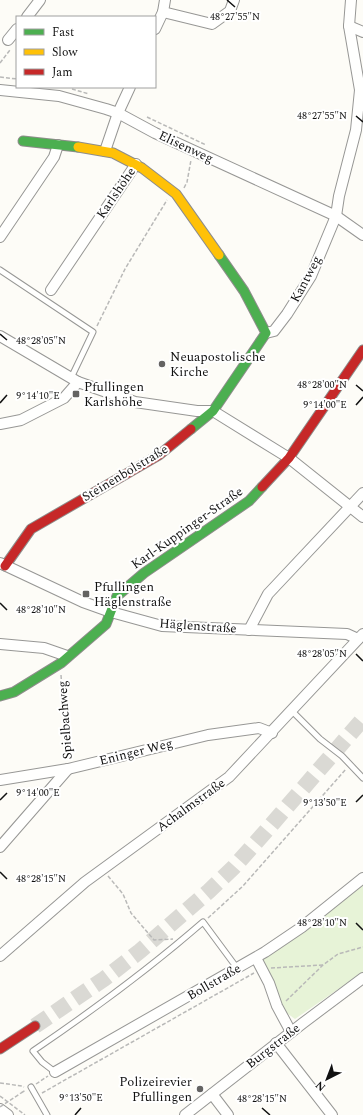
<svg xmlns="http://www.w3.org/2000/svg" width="363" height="1115" font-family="Spectral,serif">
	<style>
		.green { fill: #e7f3d7 }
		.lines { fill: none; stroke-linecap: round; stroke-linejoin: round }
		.primary-tunnel { stroke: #dad9d4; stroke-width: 16; stroke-dasharray: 16 8; stroke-linecap: butt }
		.lane-casing { stroke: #979795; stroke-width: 7 }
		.street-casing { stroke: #979795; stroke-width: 12 }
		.fast-casing { stroke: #8e8d8b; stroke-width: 11 }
		.slow-casing { stroke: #8e8d8b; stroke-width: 11 }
		.jam-casing { stroke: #8e8d8b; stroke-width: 11 }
		.path { stroke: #b9b9b8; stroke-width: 1.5; stroke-dasharray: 4 2; stroke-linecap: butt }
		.lane { stroke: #fffffe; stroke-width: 5 }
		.street { stroke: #fffffe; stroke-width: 10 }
		.fast { stroke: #4caf50; stroke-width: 9 }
		.slow { stroke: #ffc107; stroke-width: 9 }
		.jam { stroke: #c62828; stroke-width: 9 }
		.path-bridge { stroke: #b9b9b8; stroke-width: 1.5; stroke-dasharray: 4 2; stroke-linecap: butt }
		.ticks { fill: none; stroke: #111; stroke-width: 1.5 }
		.poi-dot { fill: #646362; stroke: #fff; stroke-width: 1.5 }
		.labels { text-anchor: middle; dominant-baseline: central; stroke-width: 4; stroke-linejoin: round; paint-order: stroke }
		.street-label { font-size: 13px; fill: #111; stroke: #fff }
		.poi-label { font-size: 13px; fill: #111; stroke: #fff; text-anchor: start }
		.ticks-label { font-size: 10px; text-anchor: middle; fill: #111; stroke: #fff; stroke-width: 4; stroke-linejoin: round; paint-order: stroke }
	</style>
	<rect width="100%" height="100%" fill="#fdfcf7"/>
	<!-- green -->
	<path class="green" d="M363,878V972L295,1019L277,1006L256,958Z"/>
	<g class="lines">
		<!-- primary-tunnel -->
		<path class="primary-tunnel" d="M35,1026L104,979L140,951L209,891L234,867L266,831L363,719"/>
		<!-- lane casing -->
		<g class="lane-casing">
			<g id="lane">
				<path d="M0,270L93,332L71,378"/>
				<path d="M292,711L320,739L342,756L363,778"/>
				<path d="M55,1072L42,1062L33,1051C92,1011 149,969 203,922L237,968"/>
				<path d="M31,1087L47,1115"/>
			</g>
		</g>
		<!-- street casing -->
		<g class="street-casing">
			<g id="street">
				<path d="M163,12L212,24L230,11L234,0"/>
				<path d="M27,17L40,0"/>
				<path d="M349,26L363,32"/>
				<path d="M155,29L163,12L165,0"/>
				<path d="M8,40L17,29"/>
				<path d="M0,90L59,96L106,109L118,113L155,133L336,216L363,235"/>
				<path d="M105,151L118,113L130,87"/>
				<path d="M0,237L54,157L58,145"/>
				<path d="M51,290L136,164"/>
				<path d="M266,333L274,331L287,314L311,276L336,216L339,196L356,130L360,90L349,26L351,0"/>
				<path d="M0,336L78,382L135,402L197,411H213L289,458L363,517"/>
				<path d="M0,424L21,420L64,398L78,382"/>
				<path d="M0,563L83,602L111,612L162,626L347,634L358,639"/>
				<path d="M249,630L268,594L363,493"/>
				<path d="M0,644L44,648L67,656"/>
				<path d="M0,780L68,769L208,735L259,728L272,733"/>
				<path d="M0,847L68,769"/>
				<path d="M0,956L85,882L229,777L363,634"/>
				<path d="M256,958L269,983L277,1006L291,1032"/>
				<path d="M276,1043L332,1115"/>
				<path d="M55,1072L265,952L302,927L363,878"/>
				<path d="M212,1094L228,1115"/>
				<path d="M0,1109L8,1115"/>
				<path d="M185,1115L303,1023L363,978"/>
			</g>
		</g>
		<!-- fast casing -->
		<g class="fast-casing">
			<g id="fast">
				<path d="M23,141L78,147"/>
				<path d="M191,429L213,411L266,333L244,291L219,255"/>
				<path d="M0,696L14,692L61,663L106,624L117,596L144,573L249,501L262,487"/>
			</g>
		</g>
		<!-- slow casing -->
		<g class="slow-casing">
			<path id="slow" d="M78,147L113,153L142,168L176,194L219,255"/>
		</g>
		<!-- jam casing -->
		<g class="jam-casing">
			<g id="jam">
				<path d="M262,487L289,458L363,350"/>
				<path d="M5,566L31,529L159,455L191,429"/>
				<path d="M0,1049L35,1026"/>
			</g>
		</g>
		<!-- path -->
		<g class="path">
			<path d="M0,63L10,50"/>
			<path d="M0,77L17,79"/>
			<path d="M72,89L89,94"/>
			<path d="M147,117L206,145"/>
			<path d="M184,188L187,182L191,160"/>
			<path d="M97,326L125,269L167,200"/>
			<path d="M61,675L67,759"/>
			<path d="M108,876L123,894L131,913L154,940L173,939"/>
			<path d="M208,918L243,886L346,769"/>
			<path d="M271,968L323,965"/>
			<path d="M286,1001L323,965L338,954L363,947"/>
			<path d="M0,1083L22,1086L24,1087"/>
			<path d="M36,1084L48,1076"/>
			<path d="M21,1093L26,1090"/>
			<path d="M42,1093L254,973"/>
			<path d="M0,1096L25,1115"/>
		</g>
		<!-- lane -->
		<use href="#lane" class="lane"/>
		<!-- street -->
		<use href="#street" class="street"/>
		<!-- fast -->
		<use href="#fast" class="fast"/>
		<!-- slow -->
		<use href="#slow" class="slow"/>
		<!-- jam -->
		<use href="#jam" class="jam"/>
		<!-- path-bridge -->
		<path class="path-bridge" d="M0,1107L21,1093"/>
	</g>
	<!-- ticks -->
	<path class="ticks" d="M227,0L235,7M356,116L363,122M0,334L7,340M356,385L363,391M0,403L7,395M356,405L363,397M0,603L7,610M356,654L363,661M0,800L7,793M356,802L363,795M0,872L7,879M356,923L363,930M262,1108L270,1115M75,1115L81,1108"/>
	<!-- markers -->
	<g class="poi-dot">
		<circle cx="162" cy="364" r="4"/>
		<rect x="72" y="390" width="8" height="8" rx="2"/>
		<rect x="82" y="590" width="8" height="8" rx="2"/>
		<circle cx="200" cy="1089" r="4"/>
	</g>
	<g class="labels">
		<!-- street labels -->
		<g class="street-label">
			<text transform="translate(186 147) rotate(25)">Elisenweg</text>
			<text transform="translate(116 193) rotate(-56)">Karlshöhe</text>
			<text transform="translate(306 279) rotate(-62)">Kantweg</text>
			<text transform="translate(125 473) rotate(-31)">Steinenbolstraße</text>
			<text transform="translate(187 528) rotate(-35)">Karl-Kuppinger-Straße</text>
			<text transform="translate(198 626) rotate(4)">Häglenstraße</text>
			<text transform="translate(65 720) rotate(-94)">Spielbachweg</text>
			<text transform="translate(136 752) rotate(-14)">Eninger Weg</text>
			<text transform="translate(191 805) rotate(-36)">Achalmstraße</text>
			<text transform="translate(214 982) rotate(-30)">Bollstraße</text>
			<text transform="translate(273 1046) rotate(-38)">Burgstraße</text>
		</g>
		<!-- poi labels -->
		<g class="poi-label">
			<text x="170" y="357">Neuapostolische<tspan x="170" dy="15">Kirche</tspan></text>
			<text x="84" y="387">Pfullingen<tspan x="84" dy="15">Karlshöhe</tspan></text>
			<text x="94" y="587">Pfullingen<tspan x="94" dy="15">Häglenstraße</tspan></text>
			<text x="192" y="1082" text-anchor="end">Polizeirevier<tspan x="192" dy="15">Pfullingen</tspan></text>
		</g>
	</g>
	<g class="ticks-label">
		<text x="235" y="20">48°27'55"N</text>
		<text x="322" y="119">48°27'55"N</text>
		<text x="41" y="344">48°28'05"N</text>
		<text x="322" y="388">48°28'00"N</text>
		<text x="38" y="399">9°14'10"E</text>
		<text x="325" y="408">9°14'00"E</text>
		<text x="41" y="613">48°28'10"N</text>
		<text x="322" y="657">48°28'05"N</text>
		<text x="38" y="796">9°14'00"E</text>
		<text x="325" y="806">9°13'50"E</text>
		<text x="41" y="882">48°28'15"N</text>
		<text x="322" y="926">48°28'10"N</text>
		<text x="81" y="1101">9°13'50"E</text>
		<text x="262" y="1102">48°28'15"N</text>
	</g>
	<!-- legend -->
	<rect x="16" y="16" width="140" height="72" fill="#ffffff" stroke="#a0a0a0"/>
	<rect x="24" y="29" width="20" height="6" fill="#4caf50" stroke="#a0a0a0"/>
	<text x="52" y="36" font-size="12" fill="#111111">Fast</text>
	<rect x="24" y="49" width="20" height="6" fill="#ffc107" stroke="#a0a0a0"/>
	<text x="52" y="56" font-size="12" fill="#111111">Slow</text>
	<rect x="24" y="69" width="20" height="6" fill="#c62828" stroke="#a0a0a0"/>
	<text x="52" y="76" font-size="12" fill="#111111">Jam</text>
	<!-- north arrow -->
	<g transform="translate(327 1079) rotate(222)" stroke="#ffffff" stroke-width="3" paint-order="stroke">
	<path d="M0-3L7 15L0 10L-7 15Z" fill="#111111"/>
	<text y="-6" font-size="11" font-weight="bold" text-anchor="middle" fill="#111111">N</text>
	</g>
</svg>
